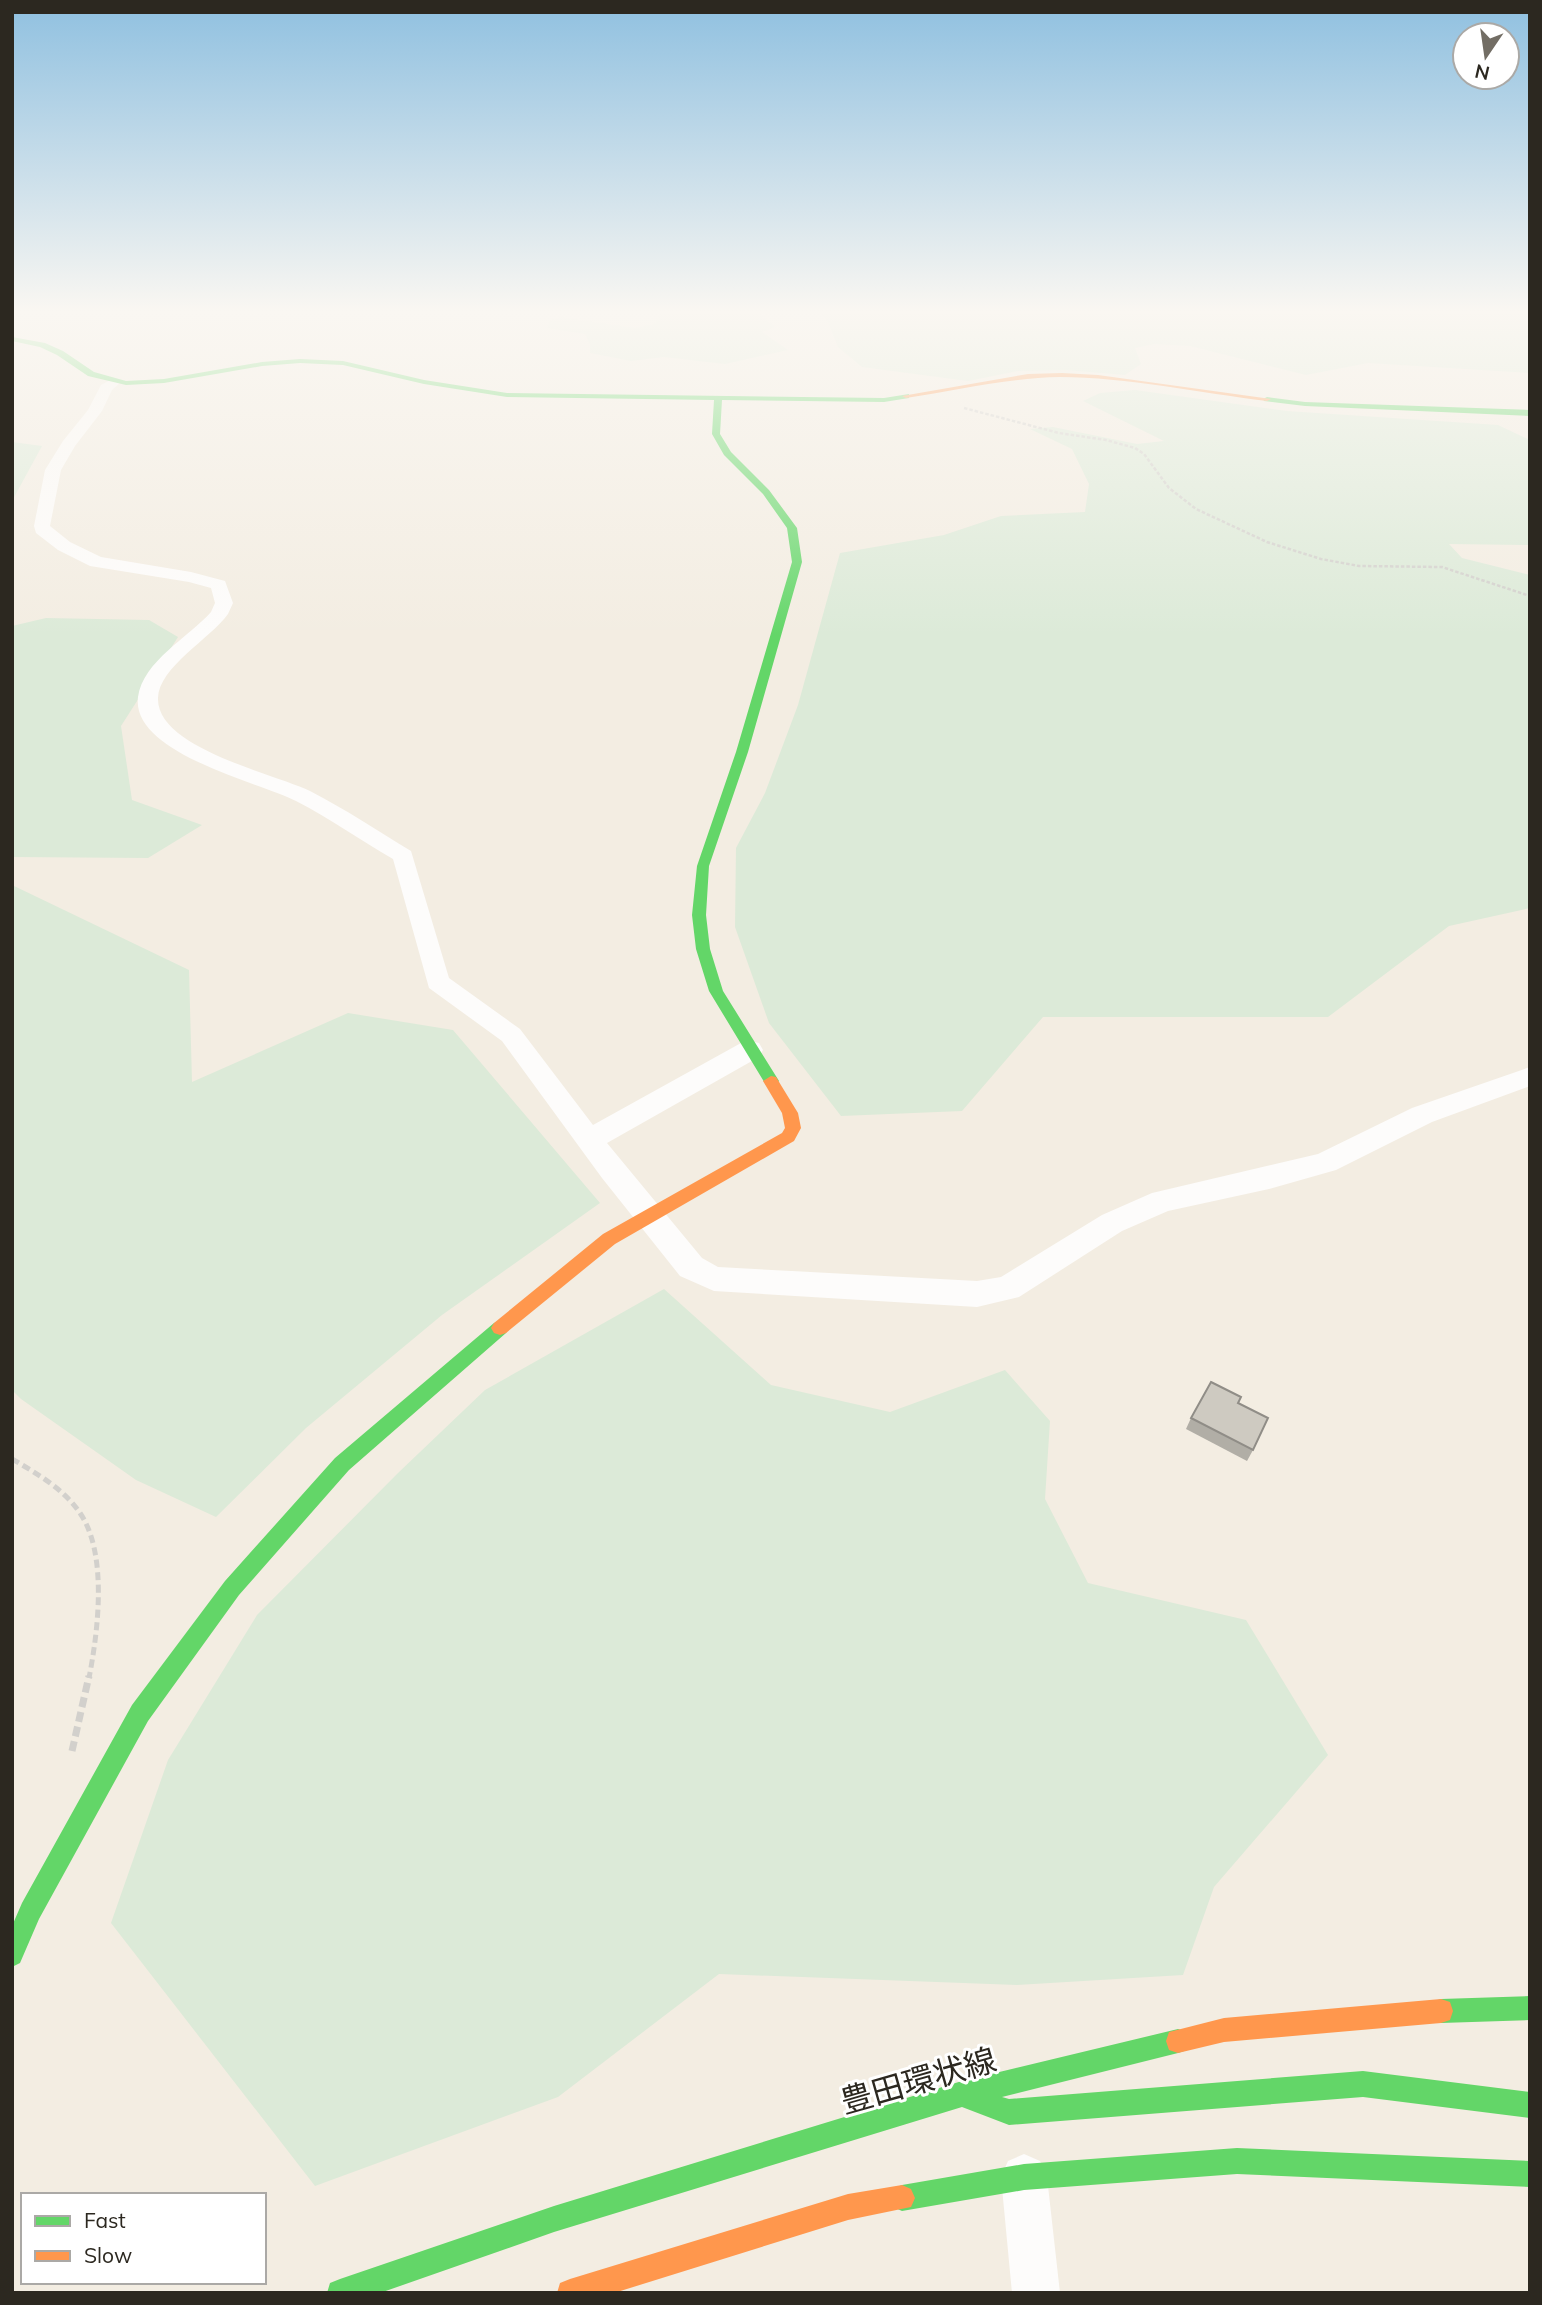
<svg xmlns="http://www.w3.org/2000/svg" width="1542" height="2305" font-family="Mulish,'Noto Sans JP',sans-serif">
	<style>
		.green { fill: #dcead8 }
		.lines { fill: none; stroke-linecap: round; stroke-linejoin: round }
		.path-far2 { stroke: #d2d0cc; stroke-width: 2.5; stroke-dasharray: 3.5 2; stroke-linecap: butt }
		.path-far1 { stroke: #d2d0cc; stroke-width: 5; stroke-dasharray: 8 4.5; stroke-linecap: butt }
		.path { stroke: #d2d0cc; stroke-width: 7; stroke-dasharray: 10 5; stroke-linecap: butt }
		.street { fill: #fdfcfb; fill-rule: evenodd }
		.fast { fill: #63d668; fill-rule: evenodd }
		.slow { fill: #ff974d; fill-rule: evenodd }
		.wall { fill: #b1aea6 }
		.building { fill: #cecac1; stroke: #908d87; stroke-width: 2 }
		.labels { text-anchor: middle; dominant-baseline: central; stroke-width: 6; stroke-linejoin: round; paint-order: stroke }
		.near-street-label { font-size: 32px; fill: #2c2820; stroke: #fff }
	</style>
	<rect width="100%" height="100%" fill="#f3ede2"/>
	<!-- green -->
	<g class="green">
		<path d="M663,313H758L775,327L762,332L788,350L725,364L664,357L631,361L590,353V344L585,334L547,328L550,320L561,317L635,328L654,324Z"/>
		<path d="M820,313H1530V373L1368,363L1306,375L1190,346L1154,344L1135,348L1141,364L1125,375L1066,370L1018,371L968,381L862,367L838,347L828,322Z"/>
		<path d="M1135,390L1287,411L1498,425L1530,440V545L1449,544L1462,558L1530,575V908L1449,926L1328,1017H1043L962,1111L841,1116L769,1023L735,927L736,848L765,793L798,705L840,553L944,535L1001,516L1085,512L1089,484L1072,449L1030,429L1053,427L1137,444L1164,441L1083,401L1100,393Z"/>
		<path d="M12,442L42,446L12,501Z"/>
		<path d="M46,618L149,620L178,637L121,726L132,800L202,825L148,858L12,857V626Z"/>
		<path d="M12,885L189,970L192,1082L348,1013L453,1030L600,1203L442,1315L306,1428L216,1517L136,1480L21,1399L12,1390Z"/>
		<path d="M664,1289L771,1385L890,1412L1005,1370L1050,1421L1045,1499L1088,1583L1246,1620L1328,1755L1214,1887L1183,1975L1017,1985L719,1974L558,2097L315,2186L111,1923L168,1760L257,1615L398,1473L485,1390Z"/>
	</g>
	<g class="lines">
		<!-- path-far2 -->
		<path class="path-far2" d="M964,408L1059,433L1106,440L1135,448L1144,454L1169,488L1196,509L1267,542L1321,559L1359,566L1442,567L1530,596"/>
		<!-- path-far1 -->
		<path class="path-far1" d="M12,1459C36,1473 64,1489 80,1513C108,1554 98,1632 89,1678"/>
		<!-- path -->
		<path class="path" d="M72,1751L89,1676"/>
		<!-- street -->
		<g class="street">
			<path d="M114,378L121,382L112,390L102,411L75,446L61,470L50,526L70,542L101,557L191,572L225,581L233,603L228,614C210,639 159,667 158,698C156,748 275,774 310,791C345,809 378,831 411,851L449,978L520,1029L593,1125L741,1043L750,1041L759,1043L763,1050L759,1057L607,1143L702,1258L718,1267L977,1281L1001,1277L1102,1215L1152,1193L1318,1154L1412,1108L1530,1067V1086L1432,1122L1336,1170L1269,1189L1168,1211L1122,1231L1019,1297L977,1307L714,1291L680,1276L602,1178L502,1041L429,988L393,859C360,840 329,818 296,801C258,782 131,753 138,697C143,661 189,637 211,612L215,603L211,588L189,582L90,566L58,550L36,533L34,526L45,470L63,441L88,410L101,385Z"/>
			<path d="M1024,2154L1040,2161L1047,2177L1060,2293H1012L1001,2177L1008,2161Z"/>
		</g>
		<!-- fast -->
		<g class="fast">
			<path d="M12,337L45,343L63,351L94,372L126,381L164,379L262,362L300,359L343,361L424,380L507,393L884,398L909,394V398L884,402L722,400L720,434L731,452L769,490L797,528L802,562L748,752L709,866L706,915L710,949L723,991L779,1081L776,1085H766L709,991L696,949L692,915L697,866L736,752L792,562L787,528L763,494L724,455L712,434L714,400L507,397L424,384L343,365L300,363L262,366L164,383L126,385L88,376L57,355L40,347L12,341Z"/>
			<path d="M1267,397L1305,402L1530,410V416L1305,406L1264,401L1263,399Z"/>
			<path d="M500,1321L506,1323L509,1328L506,1333L349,1470L239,1595L148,1721L39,1919L20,1963L12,1967V1926L22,1903L132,1705L225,1581L335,1458L494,1323Z"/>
			<path d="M1530,1996V2020L1441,2023L1432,2020L1429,2011L1432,2002L1441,1999Z"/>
			<path d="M1178,2029L1187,2032L1190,2041L1187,2050L1178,2053L1002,2097L1009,2099L1363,2071L1530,2092V2118L1363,2097L1009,2125L962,2107L554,2232L380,2293H327L330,2283L340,2279L554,2206L962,2081Z"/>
			<path d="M1237,2148L1530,2161V2187L1237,2174L1024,2190L902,2211L893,2207L889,2198L893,2189L902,2185L1024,2164Z"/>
		</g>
		<!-- slow -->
		<g class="slow">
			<path d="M1062,373L1098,375L1271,399L1267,401C1201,393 1126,377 1060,377C1008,378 957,390 906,398L902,396L1028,374Z"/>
			<path d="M771,1076L776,1077L798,1113L801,1128L794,1141L615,1244L506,1333L500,1335L494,1333L491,1328L494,1323L603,1234L782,1133L785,1128L782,1113L763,1081Z"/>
			<path d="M1441,1999L1450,2002L1453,2011L1450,2020L1441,2023L1224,2042L1178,2053L1169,2050L1166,2041L1169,2032L1224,2018Z"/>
			<path d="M902,2185L911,2189L915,2198L911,2207L848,2220L614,2293H557L560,2283L570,2279L848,2194Z"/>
		</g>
	</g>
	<!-- wall -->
	<path class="wall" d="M1238,1403L1253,1450L1247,1461L1186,1429L1191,1418Z"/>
	<!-- building -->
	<path class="building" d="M1211,1382L1241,1397L1238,1403L1268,1418L1253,1450L1191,1418Z"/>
	<!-- sky -->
	<linearGradient id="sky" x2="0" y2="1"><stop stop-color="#8fc0e0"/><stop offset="0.49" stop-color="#faf7f2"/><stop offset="1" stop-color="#faf7f2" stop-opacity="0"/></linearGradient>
	<rect width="1542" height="636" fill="url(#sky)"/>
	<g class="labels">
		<!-- near-street labels -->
		<g class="near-street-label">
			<text transform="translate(918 2080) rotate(-16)">豊田環状線</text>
		</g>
	</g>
	<!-- border -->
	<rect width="1542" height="2305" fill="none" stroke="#2c2820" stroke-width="28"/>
	<!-- legend -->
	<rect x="21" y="2193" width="245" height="91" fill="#ffffff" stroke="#aba9a6" stroke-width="2"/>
	<rect x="35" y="2216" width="35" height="10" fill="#63d668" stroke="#aba9a6" stroke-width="2"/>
	<text x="84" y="2228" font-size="21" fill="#2c2820">Fast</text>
	<rect x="35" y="2251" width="35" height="10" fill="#ff974d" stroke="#aba9a6" stroke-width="2"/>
	<text x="84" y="2263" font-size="21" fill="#2c2820">Slow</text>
	<!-- north arrow -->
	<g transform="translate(1486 56) rotate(193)"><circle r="33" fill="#ffffff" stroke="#aba9a6" stroke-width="2"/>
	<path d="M0-5L12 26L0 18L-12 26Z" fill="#726d64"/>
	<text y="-10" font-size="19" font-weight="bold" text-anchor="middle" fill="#2c2820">N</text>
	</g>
</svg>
